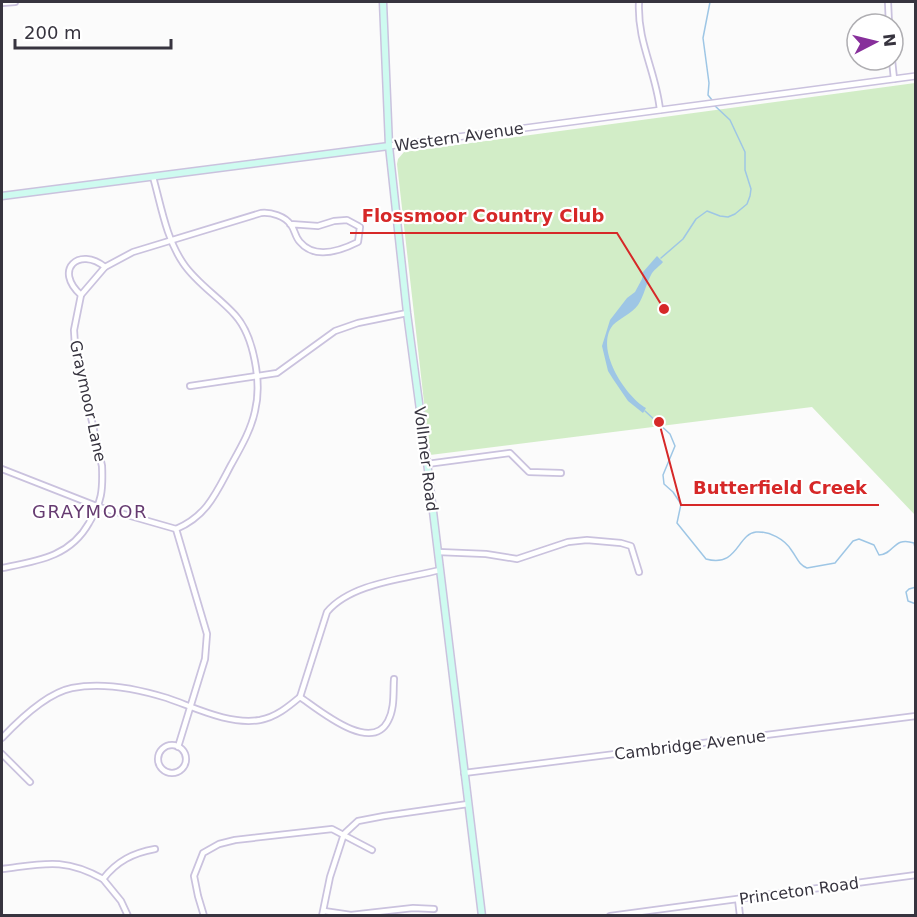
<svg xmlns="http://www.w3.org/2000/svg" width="917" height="917" font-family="'DejaVu Sans',sans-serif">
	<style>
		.green { fill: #d2edc7 }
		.water { fill: #9ec6e5 }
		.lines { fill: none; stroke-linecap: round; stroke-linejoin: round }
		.stream { stroke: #9ec6e5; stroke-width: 1.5 }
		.minor-casing { stroke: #cac2de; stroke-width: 8 }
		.tertiary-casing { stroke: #cac2de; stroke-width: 8 }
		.secondary-casing { stroke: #cac2de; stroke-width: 9 }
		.minor { stroke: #fff; stroke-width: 4.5 }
		.tertiary { stroke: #fff; stroke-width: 5 }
		.secondary { stroke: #cefbf0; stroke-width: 6 }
		.labels { text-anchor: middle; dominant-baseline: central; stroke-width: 4.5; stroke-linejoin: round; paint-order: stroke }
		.street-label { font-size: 16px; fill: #37343f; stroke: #fff }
		.neighbourhood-label { font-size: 18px; letter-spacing: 1.5px; fill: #663b71; stroke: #fff }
		.leader { fill: none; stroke: #d62828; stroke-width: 2 }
		.callout-dot { fill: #d62828; stroke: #fff; stroke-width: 2 }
		.callout-label { font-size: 18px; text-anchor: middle; font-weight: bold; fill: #d62828; stroke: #fff; stroke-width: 4.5; stroke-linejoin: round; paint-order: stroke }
	</style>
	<rect width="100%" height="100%" fill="#fbfbfb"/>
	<!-- green -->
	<path class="green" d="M915,83V515L812,407L430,455L397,164L398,159L404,152Z"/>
	<!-- water -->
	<path class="water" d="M657,256L663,262C660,266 653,270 651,275C646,284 644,296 638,305C631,314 620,318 613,325C594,348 625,396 646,408L643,413L628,401L613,379L608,371L602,346L610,320L627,298L635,292L642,279L643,272Z"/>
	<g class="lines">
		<!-- stream -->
		<g class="stream">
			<path d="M710,2L703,38L709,83L708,95L712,100"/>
			<path d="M661,258L683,239L696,219L707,211L720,216L728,217L735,214L747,204L750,196L751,189L745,170V152L730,120L714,105"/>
			<path d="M645,411L670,434L675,446L663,475L664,484L673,492L681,504L677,523L706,559C738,568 737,534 756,532C769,531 785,539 792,551C797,558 799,565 807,568L835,563L853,541L859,539L874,545L879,555C895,554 893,536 914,543L916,552"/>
			<path d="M916,587L909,589L906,592L908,601L916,604"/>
		</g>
		<!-- minor casing -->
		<g class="minor-casing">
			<g id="minor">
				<path d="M639,2C637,43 656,71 660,110"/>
				<path d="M888,2L889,24"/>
				<path d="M2,3L15,2"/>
				<path d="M892,60L894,79"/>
				<path d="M153,177C161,205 166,238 183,263C196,283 219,297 235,315C254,336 262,383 255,411C251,430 241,447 231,465C216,493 207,516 176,529L207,634L205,659L178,747"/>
				<path d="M81,295L105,267L133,252L261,213C271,212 285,216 291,225C295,230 295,237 300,242C315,260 340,251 358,242L360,227L347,220L334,221L318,226L290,224"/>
				<path d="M190,386L277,373L335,331L358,323L407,313"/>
				<path d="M427,464L510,453L529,472L561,473"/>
				<path d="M2,469L99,507L176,529"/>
				<path d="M438,552L486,554L517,559L568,542L587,540L621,543L631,546L639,572"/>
				<path d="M2,568C37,561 70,557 89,523C102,502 103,490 102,466L75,346L74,330L81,295C53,270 79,246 105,267"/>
				<path d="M300,697L327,612C351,583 405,579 440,570"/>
				<path d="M2,738C19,720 47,693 72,688C102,682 138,689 167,698C196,708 229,725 260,720C276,717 288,707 300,697C319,710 371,754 388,721C395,708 393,692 394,679"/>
				<circle cx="172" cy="759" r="14"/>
				<path d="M2,754L30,782"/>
				<path d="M464,773L916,716"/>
				<path d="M2,869C43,864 64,857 103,879C117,861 133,853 155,849"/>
				<path d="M103,879L121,901L128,916"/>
				<path d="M738,899L740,916"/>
				<path d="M324,911L351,915L413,908L434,909"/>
				<path d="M204,916L198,896L194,876L203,853L219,844L235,840L332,829L372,850"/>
				<path d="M322,916L330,877L344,834L358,821L384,816L468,804"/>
				<path d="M610,916L916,875"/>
			</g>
		</g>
		<!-- tertiary casing -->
		<g class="tertiary-casing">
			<path id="tertiary" d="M389,146L916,76"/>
		</g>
		<!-- secondary casing -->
		<g class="secondary-casing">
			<g id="secondary">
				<path d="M383,2L389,146L407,313L428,470L482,916"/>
				<path d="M2,196L389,146"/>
			</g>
		</g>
		<!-- minor -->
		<use href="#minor" class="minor"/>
		<!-- tertiary -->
		<use href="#tertiary" class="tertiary"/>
		<!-- secondary -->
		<use href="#secondary" class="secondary"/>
	</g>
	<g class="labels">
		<!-- street labels -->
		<g class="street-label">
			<text transform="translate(459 137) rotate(-8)">Western Avenue</text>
			<text transform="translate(88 401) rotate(78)">Graymoor Lane</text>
			<text transform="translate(426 459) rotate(83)">Vollmer Road</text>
			<text transform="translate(690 745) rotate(-7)">Cambridge Avenue</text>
			<text transform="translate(799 891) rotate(-8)">Princeton Road</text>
		</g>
		<!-- neighbourhood labels -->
		<g class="neighbourhood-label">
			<text x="90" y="511">GRAYMOOR</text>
		</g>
	</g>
	<!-- callouts -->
	<path class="leader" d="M664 309L617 233H350M659 422L681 505H879"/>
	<g class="callout-dot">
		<circle cx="664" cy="309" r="6"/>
		<circle cx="659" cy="422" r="6"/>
	</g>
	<g class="callout-label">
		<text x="483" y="222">Flossmoor Country Club</text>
		<text x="780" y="494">Butterfield Creek</text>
	</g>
	<!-- border -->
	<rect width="917" height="917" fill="none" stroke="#37343f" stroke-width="6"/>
	<!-- north arrow -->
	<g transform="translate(875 42) rotate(83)"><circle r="28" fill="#ffffff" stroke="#afaeb2" stroke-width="1.5"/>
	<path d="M0-4.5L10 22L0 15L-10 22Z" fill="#872f9b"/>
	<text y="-9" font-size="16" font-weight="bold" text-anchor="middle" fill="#37343f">N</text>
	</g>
	<!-- scale -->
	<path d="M15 39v9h156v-9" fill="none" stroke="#37343f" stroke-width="3"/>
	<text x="24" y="39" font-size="18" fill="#37343f" stroke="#ffffff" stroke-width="4.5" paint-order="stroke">200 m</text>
</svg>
